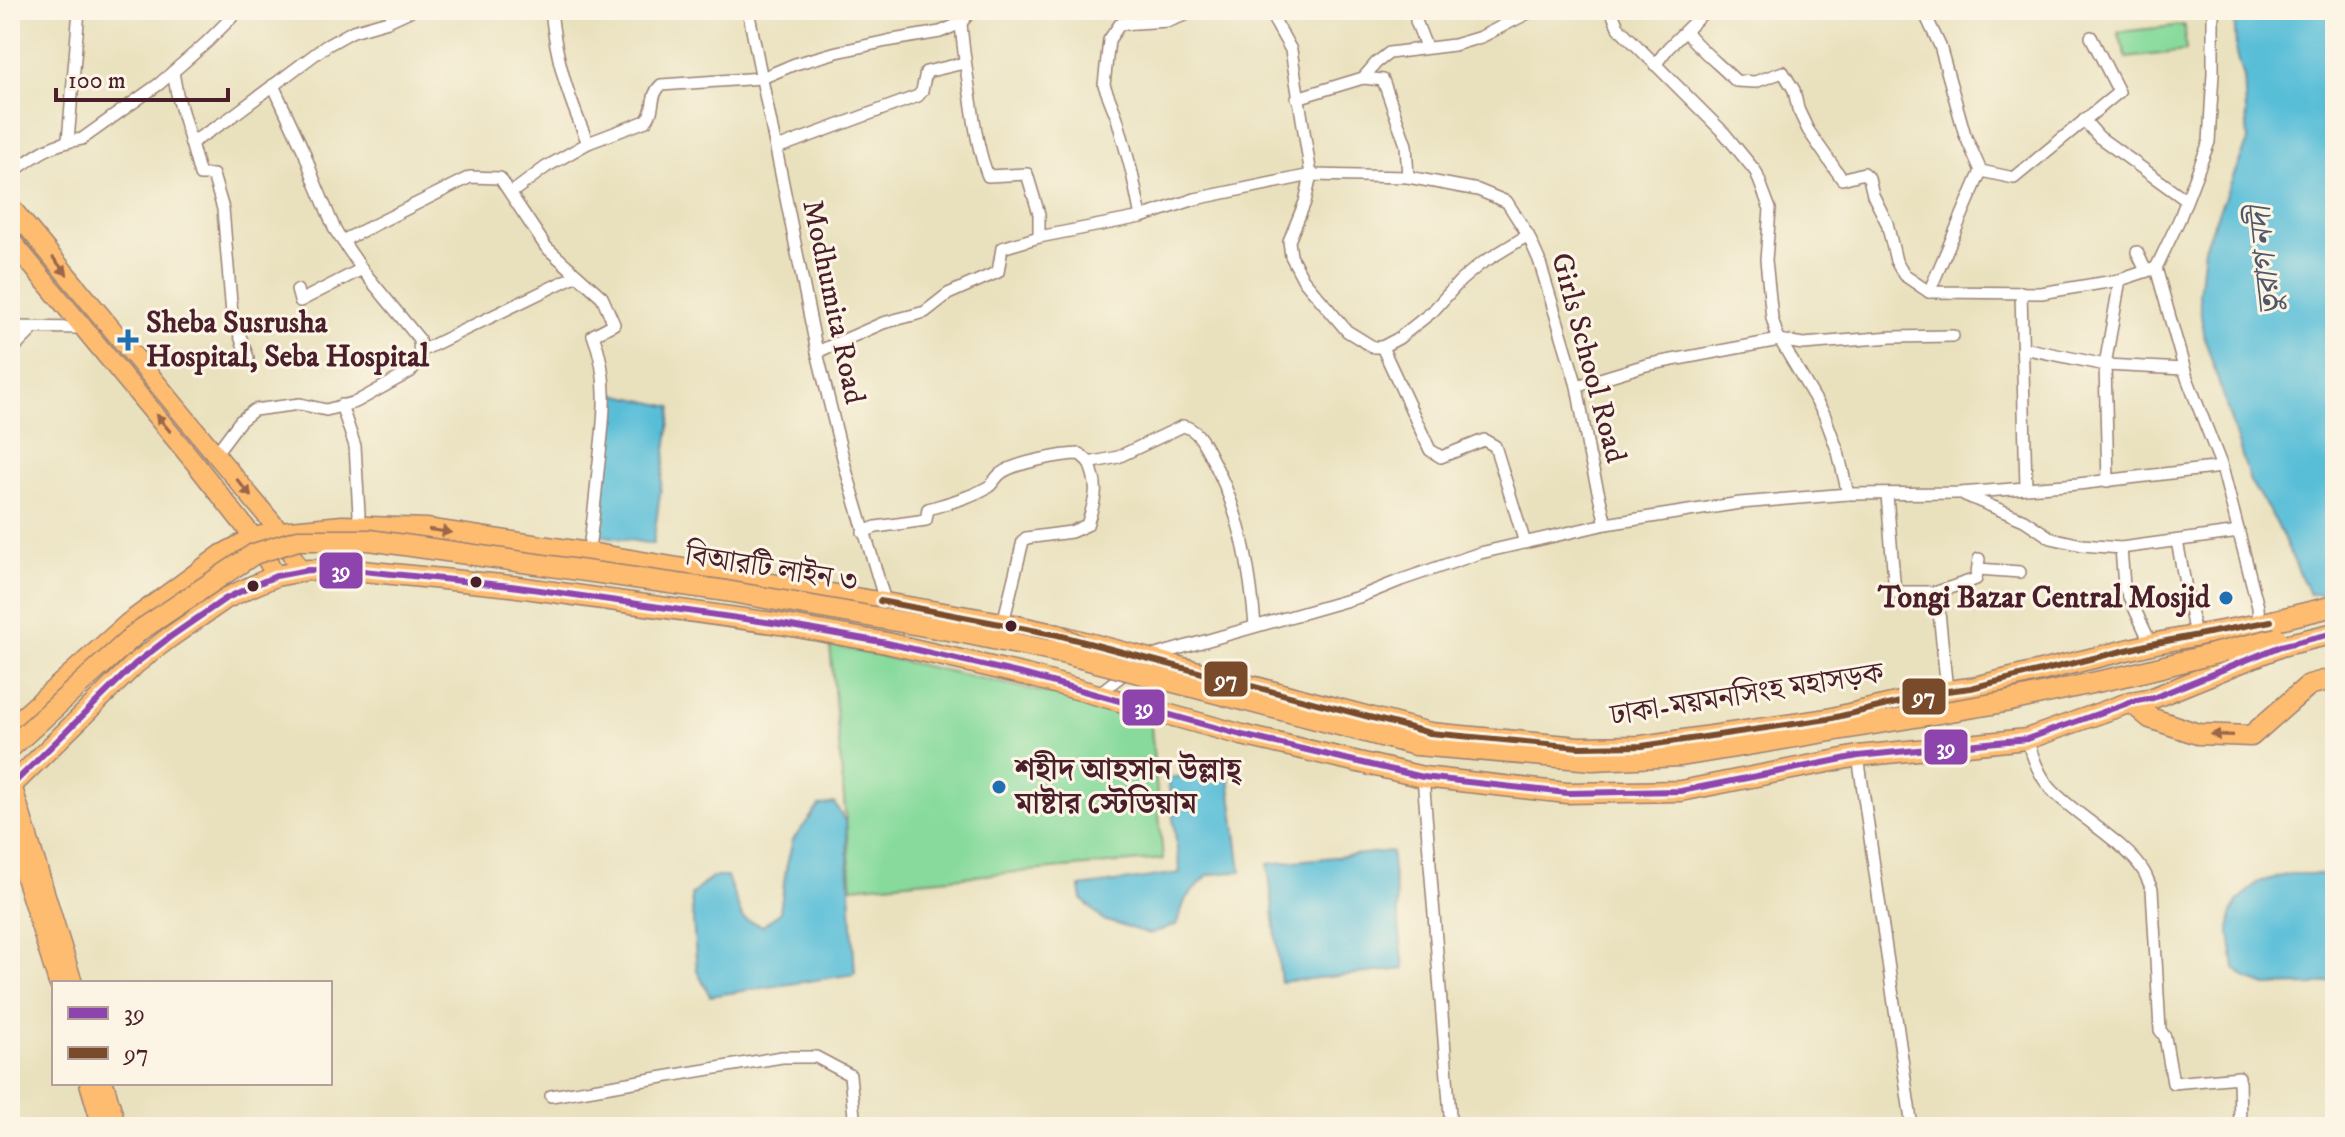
<svg xmlns="http://www.w3.org/2000/svg" width="2345" height="1137" font-family="'IM FELL DW Pica','Noto Serif Bengali',serif">
	<style>
		.green { fill: #87da9c; stroke: #687c64; stroke-width: 2 }
		.water { fill: #59bed8; stroke: #526e82; stroke-width: 2 }
		.lines { fill: none; stroke-linecap: round; stroke-linejoin: round }
		.street-casing { stroke: #9a8074; stroke-width: 14 }
		.primary-casing { stroke: #9a8074; stroke-width: 21 }
		.highway-casing { stroke: #9a8074; stroke-width: 23 }
		.street { stroke: #fff; stroke-width: 11 }
		.primary { stroke: #fdbc70; stroke-width: 18 }
		.highway { stroke: #fdbc70; stroke-width: 20 }
		.highway-bridge-casing { stroke: #9a8074; stroke-width: 23; stroke-linecap: butt }
		.highway-bridge { stroke: #fdbc70; stroke-width: 20 }
		.bus-1-casing { stroke: #fcf5e5; stroke-width: 12 }
		.bus-2-casing { stroke: #fcf5e5; stroke-width: 12 }
		.bus-1 { stroke: #8e44ad; stroke-width: 6 }
		.bus-2 { stroke: #7a4b2a; stroke-width: 6 }
		.oneway { fill: #9b664a }
		.poi-dot { fill: #1f6fb2; stroke: #fcf5e5; stroke-width: 3 }
		.bus-dot { fill: #4a1f2b; stroke: #fcf5e5; stroke-width: 3 }
		.labels { text-anchor: middle; dominant-baseline: central; stroke-width: 6; stroke-linejoin: round; paint-order: stroke }
		.street-label { font-size: 30px; fill: #4a1f2b; stroke: #fcf5e5 }
		.poi-label { font-size: 30px; font-weight: bold; fill: #4a1f2b; stroke: #fcf5e5; text-anchor: start }
		.water-label { font-size: 32px; font-style: italic; fill: #4f5768; stroke: #fcf5e5 }
		.line-badge { stroke: #fcf5e5; stroke-width: 3 }
		.badge-label { font-size: 22px; text-anchor: middle; font-weight: bold; fill: #fff }
	</style>
	<rect width="100%" height="100%" fill="#fcf5e5"/>
	<filter id="ink" filterUnits="userSpaceOnUse"><feTurbulence type="fractalNoise" baseFrequency=".0125" numOctaves="2"/><feDisplacementMap in="SourceGraphic" scale="16" xChannelSelector="R" yChannelSelector="G"/><feConvolveMatrix kernelMatrix="1 2 1 2 8 2 1 2 1" color-interpolation-filters="sRGB"/></filter>
	<filter id="wash" filterUnits="userSpaceOnUse"><feTurbulence type="fractalNoise" baseFrequency=".006" numOctaves="4" result="noise"/><feDisplacementMap in="SourceGraphic" scale="32" xChannelSelector="R" yChannelSelector="G"/><feGaussianBlur stdDeviation="1.8" result="paint"/><feColorMatrix in="noise" values="0 0 0 0 0 0 0 0 0 0 0 0 0 0 0 0 0 1.4 0 .05"/><feComposite in="paint" operator="in"/></filter>
	<g filter="url(#wash)">
		<rect width="100%" height="100%" fill="#e9e1bd"/>
		<!-- green -->
		<g class="green">
			<path d="M2184,25L2186,51L2127,58L2118,32Z"/>
			<path d="M830,645L1150,716L1163,859L852,887Z"/>
		</g>
		<!-- water -->
		<g class="water">
			<path d="M2234,10H2335V594H2309L2276,522L2250,481L2203,333L2199,295L2204,247L2248,141L2244,78L2236,50Z"/>
			<path d="M610,393L672,407L653,544L594,534Z"/>
			<path d="M1228,770L1241,871L1208,875L1186,898L1176,925L1150,934L1103,920L1082,899L1080,887L1180,873L1168,778Z"/>
			<path d="M834,803L846,822L855,974L710,996L697,971L691,895L712,877H727L743,919L763,926L780,912L786,869L793,840L819,806Z"/>
			<path d="M1391,851L1404,969L1281,982L1268,864Z"/>
			<path d="M2290,874H2323L2335,883V980L2314,985L2266,986L2245,978L2235,968L2230,934L2231,915L2238,901L2258,882Z"/>
		</g>
	</g>
	<g filter="url(#ink)">
		<g class="lines">
			<!-- street casing -->
			<g class="street-casing">
				<g id="street">
					<path d="M551,10C556,61 568,96 588,143"/>
					<path d="M748,10L817,352L846,470L885,601"/>
					<path d="M1256,10L1272,16L1291,50L1311,175L1305,202L1289,241L1291,256L1303,279L1347,331L1373,347H1382"/>
					<path d="M1611,10L1618,27L1725,134L1756,172L1770,209L1766,260L1772,318L1777,335L1824,414L1838,452L1848,494"/>
					<path d="M1923,10L1940,46L1965,135L1981,171L1929,292"/>
					<path d="M2213,10V73L2209,142L2179,220L2156,268L2187,378L2222,467L2258,607L2259,624"/>
					<path d="M1416,21L1426,47"/>
					<path d="M1685,31C1700,50 1719,64 1736,81L1755,82L1783,72L1794,90L1798,109L1808,130L1842,179L1864,173L1869,178L1873,195L1887,223L1896,261L1904,275L1929,292L2041,293L2120,280L2156,268"/>
					<path d="M1655,65L1668,48L1706,10"/>
					<path d="M173,72L177,94L191,143L227,120L326,46L353,31L388,21L412,10"/>
					<path d="M1363,78L1376,63L1389,53L1454,45L1481,37L1534,10"/>
					<path d="M1297,98L1363,78L1383,80L1406,145L1408,177"/>
					<path d="M2084,120L2099,137L2186,200"/>
					<path d="M68,141L79,10"/>
					<path d="M191,143L200,175H213L223,209L232,314L248,358"/>
					<path d="M777,148L918,96L922,91L926,72L964,63"/>
					<path d="M1981,171L2014,178L2119,92L2091,37"/>
					<path d="M10,174C36,155 49,144 82,139L159,84L206,43L239,10"/>
					<path d="M511,193L546,167L588,143L646,121C656,110 649,96 661,85L762,78L795,64L837,52L887,41L940,32L961,23L972,10"/>
					<path d="M1141,217L1132,173L1117,118L1104,85L1109,40L1120,24L1169,21L1198,10"/>
					<path d="M1039,237L1141,217L1195,199L1311,175L1408,177L1478,190L1507,202L1528,235L1539,260L1577,386L1589,454L1606,524"/>
					<path d="M344,240L470,177L500,178L546,247L602,297L614,324L593,335C611,380 603,425 598,471C595,499 593,526 588,553"/>
					<path d="M2137,252L2146,271"/>
					<path d="M297,290L300,301L362,269"/>
					<path d="M2021,292L2026,488"/>
					<path d="M10,327L84,328"/>
					<path d="M2023,348L2105,365L2184,369"/>
					<path d="M421,351L577,275"/>
					<path d="M10,352L35,327"/>
					<path d="M817,352L883,323L925,312L948,294L998,272L1002,248L1039,237V214L1027,174L988,176C978,151 975,126 971,100C967,74 963,50 961,23"/>
					<path d="M1577,386L1646,365L1779,340L1803,344L1892,337L1953,336"/>
					<path d="M341,405L355,446L359,514L357,527"/>
					<path d="M216,453L240,421L254,410L300,404L326,410L356,402L410,372L420,360L419,339L364,272L335,230L314,180L305,154L273,85"/>
					<path d="M2108,481L2105,365L2120,280"/>
					<path d="M1887,495L1895,592H1937L1947,691"/>
					<path d="M1965,495L2024,520L2051,538L2082,545L2121,548L2239,532"/>
					<path d="M863,532L876,527L926,520L928,509C948,503 969,498 988,487C993,484 995,478 1000,474C1013,463 1063,454 1080,454L1090,463"/>
					<path d="M2177,541L2195,636"/>
					<path d="M1525,543L1495,446L1484,440L1441,457L1430,450L1382,347L1399,338L1433,311L1460,281L1479,265L1528,235"/>
					<path d="M2121,548L2124,586L2151,644"/>
					<path d="M1978,569L2020,572"/>
					<path d="M1937,592L1976,579L1979,559"/>
					<path d="M1003,623L1023,541L1026,538L1071,532L1087,525C1095,500 1100,488 1089,463L1118,457L1183,426C1198,429 1204,444 1211,457C1240,510 1250,566 1255,626"/>
					<path d="M1149,657L1359,597L1401,580L1480,553L1606,524L1740,503L1848,494L1960,493L2026,488L2078,484L2222,467"/>
					<path d="M1098,694L1129,670"/>
					<path d="M2027,739C2033,757 2038,774 2051,789C2075,815 2128,844 2144,872C2147,877 2149,884 2152,889L2160,1030L2165,1037L2173,1083L2239,1077L2240,1127"/>
					<path d="M1858,756L1912,1127"/>
					<path d="M1423,777L1451,1127"/>
					<path d="M551,1096L782,1057H816L850,1075L855,1127"/>
				</g>
			</g>
			<!-- primary casing -->
			<g class="primary-casing">
				<g id="primary">
					<path d="M10,206L280,532L300,571"/>
					<path d="M10,239L195,463L254,538L276,576"/>
					<path d="M12,785L73,983"/>
					<path d="M10,829L58,983"/>
					<path d="M89,1083L102,1127"/>
					<path d="M104,1083L117,1127"/>
				</g>
			</g>
			<!-- highway casing -->
			<g class="highway-casing">
				<g id="highway">
					<path d="M2131,702L2150,718L2198,734L2251,736L2309,685L2335,678"/>
					<path d="M10,729L128,624L222,555L254,538L280,532L343,526L426,529L588,553L1003,623L1058,635L1430,733L1579,747L1642,746L1828,719L1947,691L1971,688L2151,644L2259,624L2335,606"/>
					<path d="M10,787L135,664L170,637L225,599L250,587L276,576L308,570L363,571L511,586L780,624L887,643L1026,675L1242,735L1423,777L1567,793L1681,791L1858,756L2027,739L2131,702L2153,698L2281,646L2335,633"/>
				</g>
			</g>
			<!-- street -->
			<use href="#street" class="street"/>
			<!-- primary -->
			<use href="#primary" class="primary"/>
			<!-- highway -->
			<use href="#highway" class="highway"/>
			<!-- highway-bridge casing -->
			<g class="highway-bridge-casing">
				<g id="highway-bridge">
					<path d="M1058,635L1090,651"/>
					<path d="M10,748L139,631L254,554L298,540H369L726,591L959,632L1066,654L1416,745L1593,760L1681,756L2005,702L2129,675L2277,638"/>
				</g>
			</g>
			<!-- highway-bridge -->
			<use href="#highway-bridge" class="highway-bridge"/>
			<!-- bus-1 casing -->
			<g class="bus-1-casing">
				<path id="bus-1" d="M10,787L135,664L170,637L225,599L250,587L276,576L308,570L363,571L511,586L780,624L887,643L1026,675L1242,735L1423,777L1567,793L1681,791L1858,756L2027,739L2131,702L2153,698L2281,646L2335,633"/>
			</g>
			<!-- bus-2 casing -->
			<g class="bus-2-casing">
				<path id="bus-2" d="M880,601L1058,635L1430,733L1579,747L1642,746L1828,719L1947,691L1971,688L2151,644L2271,621"/>
			</g>
			<!-- bus-1 -->
			<use href="#bus-1" class="bus-1"/>
			<!-- bus-2 -->
			<use href="#bus-2" class="bus-2"/>
		</g>
		<!-- one-way arrows -->
		<defs><path id="oneway-solid" d="M-6-.8H1V-3.2L6.5 0L1 3.2V.8H-6Z" transform="scale(2)"/></defs>
		<g class="oneway">
			<use href="#oneway-solid" transform="translate(60 266) rotate(50)"/>
			<use href="#oneway-solid" transform="translate(163 423) rotate(-130)"/>
			<use href="#oneway-solid" transform="translate(244 488) rotate(51)"/>
			<use href="#oneway-solid" transform="translate(440 531) rotate(8)"/>
			<use href="#oneway-solid" transform="translate(2222 735) rotate(-178)"/>
		</g>
	</g>
	<!-- markers -->
	<g class="poi-dot">
		<path d="M124 328h8v8h8v8h-8v8h-8v-8h-8v-8h8z"/>
		<circle cx="2226" cy="598" r="8"/>
		<circle cx="999" cy="787" r="8"/>
	</g>
	<g class="bus-dot">
		<circle cx="476" cy="582" r="7"/>
		<circle cx="253" cy="586" r="7"/>
		<circle cx="1011" cy="626" r="7"/>
	</g>
	<g class="labels">
		<!-- street labels -->
		<g class="street-label">
			<text transform="translate(833 302) rotate(78)">Modhumita Road</text>
			<text transform="translate(1588 358) rotate(75)">Girls School Road</text>
			<text transform="translate(772 569) rotate(9)">বিআরটি লাইন ৩</text>
			<text transform="translate(1747 695) rotate(-9)">ঢাকা-ময়মনসিংহ মহাসড়ক</text>
		</g>
		<!-- poi labels -->
		<g class="poi-label">
			<text x="146" y="323">Sheba Susrusha<tspan x="146" dy="34">Hospital, Seba Hospital</tspan></text>
			<text x="2210" y="598" text-anchor="end">Tongi Bazar Central Mosjid</text>
			<text x="1015" y="770">শহীদ আহসান উল্লাহ্‌<tspan x="1015" dy="34">মাষ্টার স্টেডিয়াম</tspan></text>
		</g>
		<!-- water labels -->
		<g class="water-label">
			<text transform="translate(2266 261) rotate(-96)">তুরাগ নদী</text>
		</g>
	</g>
	<g class="line-badge">
		<rect x="318" y="551" width="46" height="39" rx="8" fill="#8e44ad"/>
		<rect x="1203" y="660" width="46" height="38" rx="8" fill="#7a4b2a"/>
		<rect x="1901" y="677" width="46" height="39" rx="8" fill="#7a4b2a"/>
		<rect x="1121" y="688" width="45" height="39" rx="8" fill="#8e44ad"/>
		<rect x="1923" y="728" width="46" height="38" rx="8" fill="#8e44ad"/>
	</g>
	<g class="badge-label">
		<text x="341" y="578">39</text>
		<text x="1226" y="687">97</text>
		<text x="1924" y="704">97</text>
		<text x="1144" y="715">39</text>
		<text x="1946" y="755">39</text>
	</g>
	<!-- margin -->
	<rect width="2345" height="1137" fill="none" stroke="#fcf5e5" stroke-width="40"/>
	<!-- legend -->
	<rect x="52" y="981" width="280" height="104" fill="#fcf5e5" stroke="#b59f9b" stroke-width="2"/>
	<rect x="68" y="1007" width="40" height="12" fill="#8e44ad" stroke="#b59f9b" stroke-width="2"/>
	<text x="124" y="1021" font-size="24" fill="#4a1f2b">39</text>
	<rect x="68" y="1047" width="40" height="12" fill="#7a4b2a" stroke="#b59f9b" stroke-width="2"/>
	<text x="124" y="1061" font-size="24" fill="#4a1f2b">97</text>
	<!-- scale -->
	<path d="M56 88v12h172v-12" fill="none" stroke="#4a1f2b" stroke-width="4"/>
	<text x="68" y="88" font-size="24" fill="#4a1f2b" stroke="#fcf5e5" stroke-width="6" paint-order="stroke">100 m</text>
</svg>
